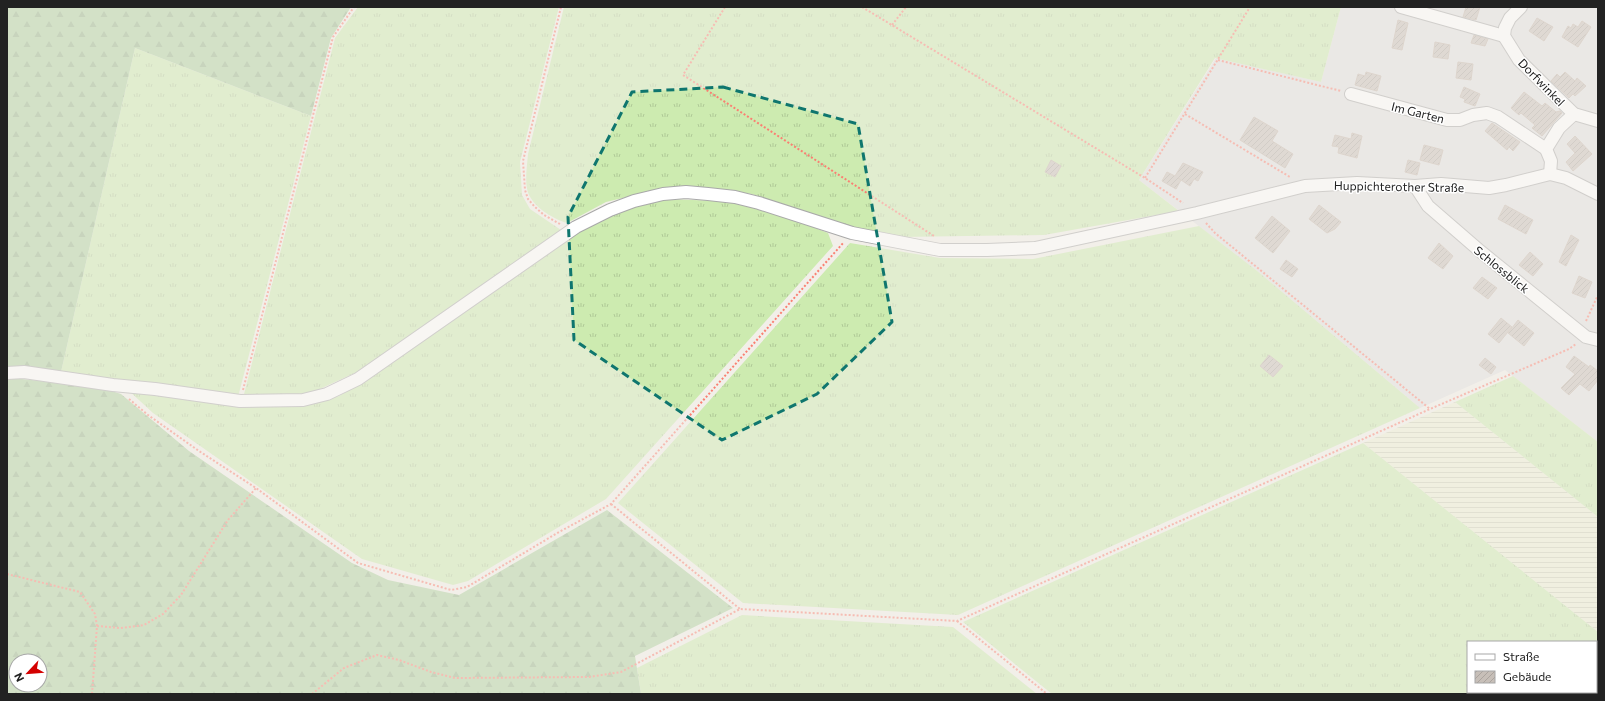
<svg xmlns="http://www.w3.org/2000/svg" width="1605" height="701" font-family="Commissioner,sans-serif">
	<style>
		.residential { fill: #e0dfdf }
		.farmland { fill: url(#farmland-rules) }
		.grass { fill: url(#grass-tufts); fill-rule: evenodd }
		.forest { fill: url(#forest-firs); fill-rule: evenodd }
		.building { fill: url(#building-hatch); stroke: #c4b6ab }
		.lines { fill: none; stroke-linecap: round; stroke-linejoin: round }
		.minor-casing { stroke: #a9a9a9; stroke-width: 14 }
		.path { stroke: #fa8072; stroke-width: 2; stroke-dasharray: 2 2; stroke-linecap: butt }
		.minor { stroke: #fff; stroke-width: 12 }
		.marked { fill: none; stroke: #0f766e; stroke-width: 3; stroke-dasharray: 8 5; stroke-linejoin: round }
		.labels { text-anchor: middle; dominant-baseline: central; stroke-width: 3; stroke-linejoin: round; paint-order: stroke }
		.street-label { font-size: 12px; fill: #222; stroke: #fff }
	</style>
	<defs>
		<pattern id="farmland-rules" width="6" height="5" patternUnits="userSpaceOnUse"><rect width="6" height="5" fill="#eef0d5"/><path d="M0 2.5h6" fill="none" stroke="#ccceb7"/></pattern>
		<pattern id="grass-tufts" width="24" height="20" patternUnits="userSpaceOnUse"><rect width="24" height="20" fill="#cdebb0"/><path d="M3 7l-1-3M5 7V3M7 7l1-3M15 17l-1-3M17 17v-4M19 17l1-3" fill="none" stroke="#b0c997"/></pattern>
		<pattern id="forest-firs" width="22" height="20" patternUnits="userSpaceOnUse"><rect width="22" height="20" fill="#add19e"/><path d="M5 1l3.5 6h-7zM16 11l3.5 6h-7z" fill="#95b388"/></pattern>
		<pattern id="building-hatch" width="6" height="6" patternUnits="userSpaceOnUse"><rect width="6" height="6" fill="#c7bfb8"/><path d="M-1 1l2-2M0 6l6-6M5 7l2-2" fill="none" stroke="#aba49e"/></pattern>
	</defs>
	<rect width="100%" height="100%" fill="#f2efe9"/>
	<!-- residential -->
	<path class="residential" d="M1341,7H1598V442L1505,370L1420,408L1256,270L1139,180L1216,58L1321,82Z"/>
	<!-- farmland -->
	<path class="farmland" d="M1455,402L1598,517V632L1363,443Z"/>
	<!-- grass -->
	<g class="grass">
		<path d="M358,7H559L520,162L522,195L530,209L561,230L357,372L311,393L243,398L335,38Z"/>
		<path d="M564,7H1341L1321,82L1215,58L1139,180L1179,211L1044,235L901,237L849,226L752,194L695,187L652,191L606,202L567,223C554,219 536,209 529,195C524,185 527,166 528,154Z"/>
		<path d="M135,48L311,116L238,397L61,372Z"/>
		<path d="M667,199L719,201L759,206L828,233L833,246L606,499L468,581L453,585L362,559L153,413L127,389L241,407L313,404L339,396L363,382L539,257L610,213Z"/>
		<path d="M1199,226L1256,270L1420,408L958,615L743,603L618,503L850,243L940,258L1033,259Z"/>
		<path d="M1513,376L1598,442V517L1455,402Z"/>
		<path d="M1363,443L1598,632V694H1052L963,622ZM1468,642H1596V692H1468Z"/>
		<path d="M742,615L953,627L1037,694H641L637,668Z"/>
	</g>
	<!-- forest -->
	<g class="forest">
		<path d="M7,7H351L331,38L311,116L135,48L61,372L7,370Z"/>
		<path d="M7,379H22L99,387L121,394L189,451L352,563L388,580L459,595L607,510L733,608L635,656L641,694H7ZM16,661H40V685H16Z"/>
	</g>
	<!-- building -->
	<g class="building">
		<path d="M1466,7H1480L1476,20L1463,17Z"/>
		<path d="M1537,18L1553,27L1544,41L1529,31Z"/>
		<path d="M1398,20L1408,23L1402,50L1392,48Z"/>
		<path d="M1582,21L1591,27L1578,47L1562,37L1568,26L1571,28L1573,24L1578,27Z"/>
		<path d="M1474,35L1488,39L1485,46L1471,43Z"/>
		<path d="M1435,42L1450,45L1448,59L1433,57Z"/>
		<path d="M1458,62L1473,64L1471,80L1456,78Z"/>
		<path d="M1366,72L1381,76L1377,91L1355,85L1358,74L1365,76Z"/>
		<path d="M1565,72L1575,81L1577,78L1586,86L1575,96L1573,94L1569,98L1551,81L1557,74L1560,77Z"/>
		<path d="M1464,87L1480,94L1475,106L1464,102L1465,99L1460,97Z"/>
		<path d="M1524,92L1542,106L1545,103L1556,112L1560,111L1562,113L1542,136L1532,128L1535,125L1521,113L1519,115L1511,108Z"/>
		<path d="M1254,117L1278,131L1272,141L1293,154L1285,168L1240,140Z"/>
		<path d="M1492,123L1520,142L1513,151L1509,147L1507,150L1485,131Z"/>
		<path d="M1352,133L1362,136L1357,158L1338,153L1339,147L1332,146L1335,135L1351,139Z"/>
		<path d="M1575,136L1592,154L1573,171L1566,162L1575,153L1567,144Z"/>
		<path d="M1424,145L1443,150L1439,165L1420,160Z"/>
		<path d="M1051,160L1061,166L1055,177L1045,172Z"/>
		<path d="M1408,160L1420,163L1417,175L1405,172Z"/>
		<path d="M1183,163L1203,172L1198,181L1194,179L1190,186L1178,178L1181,180L1176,189L1162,181L1167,172L1175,176Z"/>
		<path d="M1319,205L1341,222L1335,229L1327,233L1309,219Z"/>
		<path d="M1505,205L1533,220L1526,234L1498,219Z"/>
		<path d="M1272,216L1290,231L1273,253L1255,238Z"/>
		<path d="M1571,235L1579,240L1566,266L1559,262Z"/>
		<path d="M1439,243L1453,256L1443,269L1428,258Z"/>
		<path d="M1530,252L1543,264L1533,276L1519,265Z"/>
		<path d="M1286,260L1298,269L1292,277L1280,269Z"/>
		<path d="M1579,276L1592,282L1585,298L1572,293Z"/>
		<path d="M1482,277L1497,288L1488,299L1473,288Z"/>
		<path d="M1501,318L1512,327L1499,343L1488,334Z"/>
		<path d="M1518,320L1534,333L1524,346L1508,333Z"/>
		<path d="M1269,355L1283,366L1273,377L1260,366Z"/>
		<path d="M1574,356L1589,367L1590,365L1598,371V380L1589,391L1580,384L1569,395L1561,388L1575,374L1566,367Z"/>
		<path d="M1485,358L1496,367L1491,374L1479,365Z"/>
	</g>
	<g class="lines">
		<!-- minor casing -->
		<g class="minor-casing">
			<g id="minor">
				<path d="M1401,7L1504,36"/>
				<path d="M1521,7L1510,18L1505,28L1504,36L1519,60L1574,114L1598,121"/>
				<path d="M1351,94L1447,120H1460L1473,115L1487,113L1498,117L1546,149"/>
				<path d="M1550,174L1551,161L1546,149L1559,128L1574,114"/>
				<path d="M1415,186L1428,206L1480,251L1586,337L1598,340"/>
				<path d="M7,373L24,372L113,385L155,389L240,401L303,400L327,394L358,379L576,227L610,210L634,201L663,194L686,192L708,194L735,197L759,203L852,233L940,250H987L1035,248L1197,213L1305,186L1357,183L1415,186L1441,184L1489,188L1506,185L1550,174L1566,178L1598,194"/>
			</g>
		</g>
		<!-- path -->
		<g class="path">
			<path d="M725,7L683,75L934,236"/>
			<path d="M862,7L1145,178L1183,203"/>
			<path d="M892,25L906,7"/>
			<path d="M1218,60L1341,91"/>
			<path d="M1185,114L1290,177"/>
			<path d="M1145,178L1250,7"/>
			<path d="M1206,223L1215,233L1430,409"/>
			<path d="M560,224L544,215L535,207L528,199L525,190L523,161L561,7"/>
			<path d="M1586,321L1598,295"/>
			<path d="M243,390L333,37L354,7"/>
			<path d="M129,399L148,415L199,451L256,488L358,563L451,590L467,587L559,532L611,504L844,242"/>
			<path d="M611,504L740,609"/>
			<path d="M7,574L80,592L95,614L97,626L92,694"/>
			<path d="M957,621L1047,694"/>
			<path d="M97,626L120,628L144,625L163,614L181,595L228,520L256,488"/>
			<path d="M312,694L344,668L377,655L399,660L431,672L455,678L589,677L621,672L740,609L957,621L1430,409L1569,349L1576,344"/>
		</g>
		<!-- minor -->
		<use href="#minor" class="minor"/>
	</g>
	<!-- marked area -->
	<path d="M0 0H1605V701H0ZM723,87L858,124L892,322L817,394L722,440L574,340L568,217L632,92Z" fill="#f2efe9" fill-opacity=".55" fill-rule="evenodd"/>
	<path class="marked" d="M723,87L858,124L892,322L817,394L722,440L574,340L568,217L632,92Z"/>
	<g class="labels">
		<!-- street labels -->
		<g class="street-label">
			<text transform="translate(1542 82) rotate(46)">Dorfwinkel</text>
			<text transform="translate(1418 112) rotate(14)">Im Garten</text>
			<text transform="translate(1399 186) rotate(1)">Huppichterother Straße</text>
			<text transform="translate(1502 269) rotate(39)">Schlossblick</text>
		</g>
	</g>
	<!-- border -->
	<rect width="1605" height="701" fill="none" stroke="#222222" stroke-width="16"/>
	<!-- legend -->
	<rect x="1467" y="641" width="130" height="52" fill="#ffffff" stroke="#a7a7a7"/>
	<rect x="1475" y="654" width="20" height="6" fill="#ffffff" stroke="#a7a7a7"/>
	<text x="1503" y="661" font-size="12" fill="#222222">Straße</text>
	<rect x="1475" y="671" width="20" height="12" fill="url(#building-hatch)" stroke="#a7a7a7"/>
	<text x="1503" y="681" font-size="12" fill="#222222">Gebäude</text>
	<!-- north arrow -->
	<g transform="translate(28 673) rotate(244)"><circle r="19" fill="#ffffff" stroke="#a7a7a7"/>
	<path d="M0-3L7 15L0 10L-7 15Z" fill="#d40000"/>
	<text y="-6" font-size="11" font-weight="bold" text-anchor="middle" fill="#222222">N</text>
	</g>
</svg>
